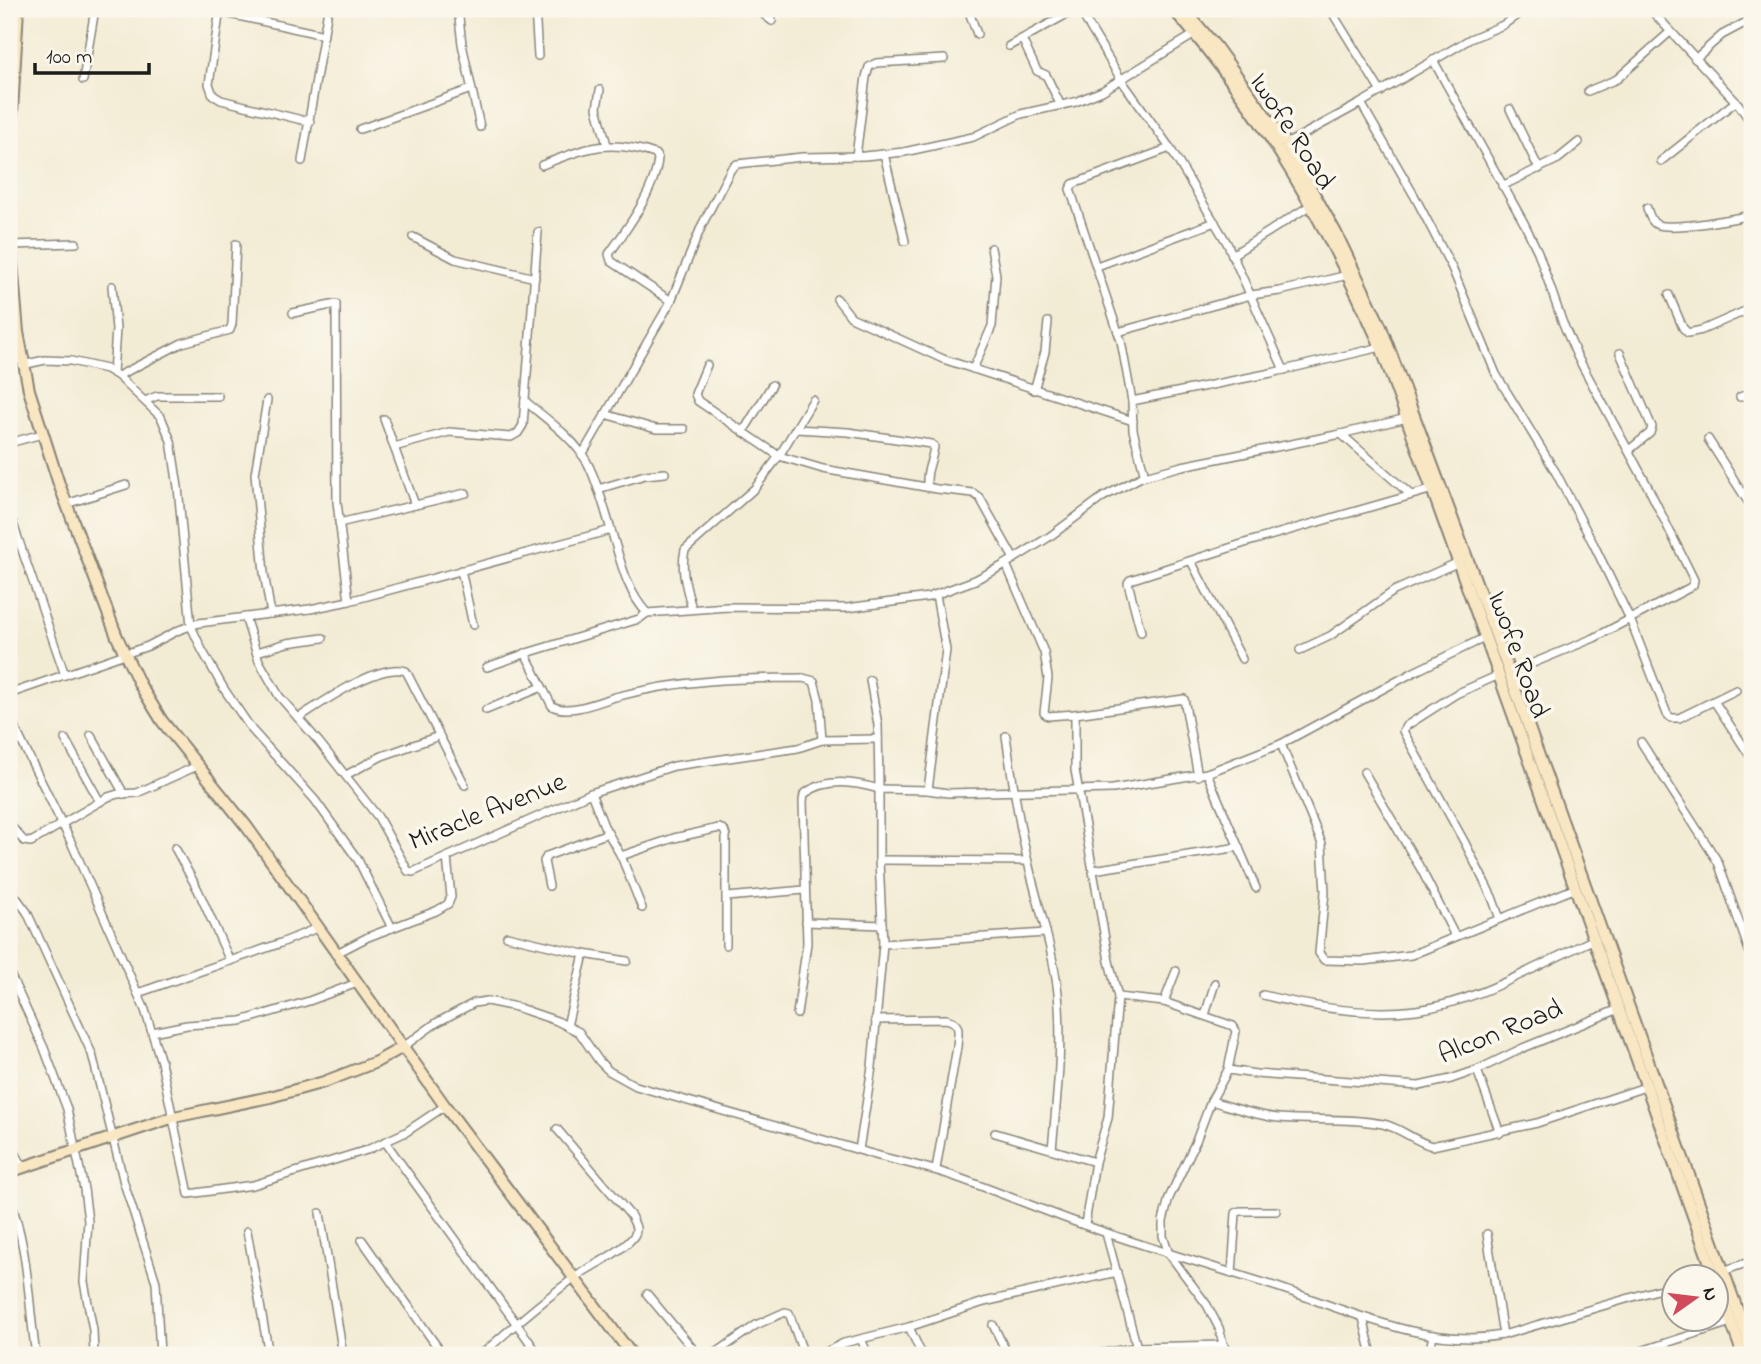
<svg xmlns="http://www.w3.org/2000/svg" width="1761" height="1364" font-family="'Indie Flower',sans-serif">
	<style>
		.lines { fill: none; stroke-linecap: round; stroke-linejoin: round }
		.street-casing { stroke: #888478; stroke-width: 10 }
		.secondary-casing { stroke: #888478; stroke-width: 14 }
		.street { stroke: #fff; stroke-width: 7 }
		.secondary { stroke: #f9e7c3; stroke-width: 10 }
		.labels { text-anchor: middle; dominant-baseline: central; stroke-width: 7; stroke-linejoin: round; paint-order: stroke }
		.street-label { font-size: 28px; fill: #1c1c1c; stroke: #fbf7ec }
	</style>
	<rect width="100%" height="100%" fill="#fbf7ec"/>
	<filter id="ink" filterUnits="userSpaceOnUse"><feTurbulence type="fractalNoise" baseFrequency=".0143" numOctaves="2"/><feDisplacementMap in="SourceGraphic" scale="14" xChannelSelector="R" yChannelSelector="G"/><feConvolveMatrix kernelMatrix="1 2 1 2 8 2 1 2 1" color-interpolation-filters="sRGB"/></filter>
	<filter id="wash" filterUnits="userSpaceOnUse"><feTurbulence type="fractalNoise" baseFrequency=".00686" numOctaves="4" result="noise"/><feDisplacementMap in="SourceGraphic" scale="28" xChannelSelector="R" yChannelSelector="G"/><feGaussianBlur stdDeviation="1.57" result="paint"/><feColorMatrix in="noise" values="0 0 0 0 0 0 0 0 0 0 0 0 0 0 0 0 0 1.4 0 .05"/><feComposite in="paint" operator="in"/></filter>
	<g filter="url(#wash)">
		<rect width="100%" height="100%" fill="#f3ecd5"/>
	</g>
	<g filter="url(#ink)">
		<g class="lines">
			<!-- street casing -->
			<g class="street-casing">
				<g id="street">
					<path d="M220,9L209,84L213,95L221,100L310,122"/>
					<path d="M458,9L462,44L480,127"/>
					<path d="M535,9L538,56"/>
					<path d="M757,9L772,21"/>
					<path d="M968,9L977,34"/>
					<path d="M1079,9L1122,81L1170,148L1227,243L1284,370"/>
					<path d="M1330,9L1381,92"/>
					<path d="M1650,9L1739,105L1752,124"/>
					<path d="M220,12L324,35"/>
					<path d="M1191,17L1201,9"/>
					<path d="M1022,39L1037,71L1046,75L1061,106"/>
					<path d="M1009,46L1076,9"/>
					<path d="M1695,59L1722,35L1752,19"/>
					<path d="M1433,60L1524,223L1538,252L1562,321L1577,356L1647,485L1694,580L1693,585L1689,588L1594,638L1509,673"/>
					<path d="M83,80L95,9"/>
					<path d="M600,90L597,108L607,145"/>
					<path d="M1588,91L1617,79L1670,32"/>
					<path d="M1361,103L1415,197L1452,268L1496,374L1555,471L1594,545L1630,619L1667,714L1671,718H1679L1736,690"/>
					<path d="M1510,109L1539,169"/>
					<path d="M360,129L471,89"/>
					<path d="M1286,144L1361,103L1470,39L1503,25L1526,9"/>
					<path d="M884,154L905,241"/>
					<path d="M856,156L866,77L869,67L876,63L944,59"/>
					<path d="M302,161L328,9"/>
					<path d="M1661,161L1735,102"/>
					<path d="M542,165C586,148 608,138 655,154L658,158C656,189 627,229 609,254L611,261L671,301"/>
					<path d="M1502,186L1558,159L1579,142"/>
					<path d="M1647,208C1649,214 1651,223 1658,225C1677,230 1732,219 1752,215"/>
					<path d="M413,237L455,259L535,278"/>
					<path d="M11,245L76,243"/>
					<path d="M1232,255L1311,205"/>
					<path d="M1097,266L1215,222"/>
					<path d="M112,286L116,329L113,373"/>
					<path d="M1669,295L1683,328L1688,333L1702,330L1752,308"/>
					<path d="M837,299L851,317L943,359L1133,421"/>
					<path d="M293,313L336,304L337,502L349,601"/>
					<path d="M1118,332L1251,295L1280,291L1348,275"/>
					<path d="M1620,353L1652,427L1650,433L1629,450"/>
					<path d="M9,362L22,359"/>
					<path d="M22,365L45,360L71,361L106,369L118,376L161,417L171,441L178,487L191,626L202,650L224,689L252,730L315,800L358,860L392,928"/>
					<path d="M707,365L695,394L698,401L779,456L823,469L937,489L973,493L980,498L1014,559"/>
					<path d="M973,369L992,326L996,275L991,248"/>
					<path d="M118,376L182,343L230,330L232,324L236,244"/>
					<path d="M1034,390L1045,352L1048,322"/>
					<path d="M1740,397L1752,392"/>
					<path d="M267,400L255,474L264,573L271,614"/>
					<path d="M145,401L157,396H218"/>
					<path d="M525,401C546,419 573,437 587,462C598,483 604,507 611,530"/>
					<path d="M1132,401L1271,373L1381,347"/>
					<path d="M605,414L656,429H684"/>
					<path d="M384,419L415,505"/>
					<path d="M796,429L848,432L931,444L934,446C933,460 924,474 928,487"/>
					<path d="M743,432L772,385"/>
					<path d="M1341,434L1411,495"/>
					<path d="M1708,439L1752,508"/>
					<path d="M9,443L42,434"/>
					<path d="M394,447L449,432L511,437L518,433L523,425L538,232"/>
					<path d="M582,455L671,301L702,225L731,169L737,164L802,157L864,156L904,152L973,137L1021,114L1075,102L1102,91L1195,34"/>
					<path d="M1145,476L1133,430L1132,401L1121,341L1070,189L1073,184L1170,148"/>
					<path d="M598,489L645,475L665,473"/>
					<path d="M66,504L126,485"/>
					<path d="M9,512L65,675"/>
					<path d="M339,523L466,493"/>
					<path d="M1191,561L1242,659"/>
					<path d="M1006,564L1044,652L1048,678L1044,713L1048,716L1075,714L1184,699L1198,776"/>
					<path d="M461,570L473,625"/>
					<path d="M936,595L946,650L928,790L879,789V860L883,944L872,1067L859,1150C891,1161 924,1165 956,1177C1007,1195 1058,1217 1110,1234C1165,1253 1221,1269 1277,1287C1348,1310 1426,1349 1503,1335L1674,1285"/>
					<path d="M692,609C687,590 680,570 685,550L755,488L779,456L813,400"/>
					<path d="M245,617L259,661L279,696L319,742L378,817L408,871L413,872L591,793L674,766L798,748L822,740L878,739"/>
					<path d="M1141,632L1128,583L1130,580L1248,542L1433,489"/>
					<path d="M1300,650L1330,636L1394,591L1459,562"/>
					<path d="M257,652L287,643L323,638"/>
					<path d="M525,653L552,706C569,715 598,702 615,697C679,680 738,678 803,678L814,681L819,700L822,740"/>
					<path d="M487,667L530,652L639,619L647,613"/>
					<path d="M1499,675L1456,694L1406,726L1403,731L1465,843L1492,897L1500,919"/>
					<path d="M9,694L148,646L179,630L199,623L310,609L349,601L611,530C620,558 626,591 647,613L727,607L847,608L929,597L975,580L1004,565L1049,537L1103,497L1141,477L1182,466L1341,434L1407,418"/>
					<path d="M1714,701L1752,759"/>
					<path d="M486,710L542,687"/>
					<path d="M1075,714V770L1109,961L1118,997L1108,1118L1095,1162L1085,1224"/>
					<path d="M9,716L71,842L145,1010L161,1062L189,1194L253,1185L367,1150L406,1132L445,1106"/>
					<path d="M298,718C322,703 379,662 406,671L465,785"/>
					<path d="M91,735L124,794"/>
					<path d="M1006,736C1012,778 1018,820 1028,862C1038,906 1053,949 1058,993C1063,1044 1057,1097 1052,1149"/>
					<path d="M65,739L100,802"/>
					<path d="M1641,742L1718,862L1752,959"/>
					<path d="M1281,744L1322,844L1325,892L1319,953L1324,960L1364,961L1411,955L1576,888"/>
					<path d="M1364,772L1422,871L1455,936"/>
					<path d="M1207,773L1256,888"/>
					<path d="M346,775L382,756L439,736"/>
					<path d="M928,790L948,793L1113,789L1207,773L1281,744L1414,672L1486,637"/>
					<path d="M591,793L604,826L621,856L642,908"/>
					<path d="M9,824L24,841L31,842L108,797L118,794L137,793L197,766"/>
					<path d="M175,848L198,890L230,961"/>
					<path d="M621,856L674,838L719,828L724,830L726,836V945"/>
					<path d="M879,860L1027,861"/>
					<path d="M1093,870L1239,847"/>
					<path d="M549,886L544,861L547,856L608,833"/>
					<path d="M9,888L27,912L92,1054L124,1183L156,1282L160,1355"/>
					<path d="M727,897L804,890"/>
					<path d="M806,922L882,925"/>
					<path d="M507,936L584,954L567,1026"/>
					<path d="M883,944L1046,933"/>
					<path d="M335,954L368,937L436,911L448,904L451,897L447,857"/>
					<path d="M584,954L627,961"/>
					<path d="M9,972L44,1048L67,1109L84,1189L88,1221L84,1282L93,1330L94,1355"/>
					<path d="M138,993L281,943L317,928"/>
					<path d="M1263,995C1311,1007 1366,1016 1416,1010C1479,1002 1538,964 1595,939"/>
					<path d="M1118,997L1164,1002L1233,1026L1236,1031L1228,1070L1211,1101L1196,1141L1169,1198L1163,1221V1236L1169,1254L1207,1305L1219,1328L1226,1355"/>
					<path d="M1164,1002L1176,971"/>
					<path d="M797,1014L807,943L803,801L804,794C827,777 854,782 879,789L878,725L870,680"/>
					<path d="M1205,1015L1215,983"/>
					<path d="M875,1020L946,1019C962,1023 958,1032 957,1047L936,1169"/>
					<path d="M152,1032L187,1025L241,1021L309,1001L357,983"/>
					<path d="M403,1047L436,1023L474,1003L487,1001L516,1007L557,1021L579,1032L599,1061L609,1071L636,1086L859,1150"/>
					<path d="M1228,1070L1256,1074L1419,1086L1451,1079L1477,1070L1523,1048L1619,1009"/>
					<path d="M1477,1070L1500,1133"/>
					<path d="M1211,1101C1233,1107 1256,1116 1279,1118C1314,1121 1348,1117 1383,1124C1401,1128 1414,1141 1432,1146L1537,1123L1648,1086"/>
					<path d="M995,1133L1095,1162"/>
					<path d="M9,1141L23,1167"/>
					<path d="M386,1143L539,1355"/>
					<path d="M9,1198C29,1247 28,1303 36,1355"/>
					<path d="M320,1213L343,1355"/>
					<path d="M247,1231L269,1355"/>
					<path d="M1106,1233L1139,1355"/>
					<path d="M1487,1234L1503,1335"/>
					<path d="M362,1240L443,1355"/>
					<path d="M1723,1271L1752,1261"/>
					<path d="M1232,1274L1236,1213L1240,1211H1276"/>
					<path d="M1696,1276L1713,1270"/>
					<path d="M647,1294L698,1355"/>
					<path d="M1363,1318L1372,1355"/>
					<path d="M1741,1319L1752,1315"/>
					<path d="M993,1325L1008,1355"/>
					<path d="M909,1327L922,1355"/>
					<path d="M861,1339L868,1355"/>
					<path d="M481,1355C511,1328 543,1300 577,1276C593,1265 623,1251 634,1236C639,1229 634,1223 631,1216L557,1129"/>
					<path d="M713,1355L756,1325L785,1312L789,1313L804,1355"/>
					<path d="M820,1355L844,1343L909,1327L984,1302L1117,1272"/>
					<path d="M1093,1355L1138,1347L1224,1345"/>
					<path d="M1429,1355L1433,1335"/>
					<path d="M1629,1355L1731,1322"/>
				</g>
			</g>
			<!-- secondary casing -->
			<g class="secondary-casing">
				<g id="secondary">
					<path d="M1173,9C1262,109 1327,225 1381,347L1743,1355"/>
					<path d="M1184,9L1216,47L1286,144L1336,233L1381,327L1495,633L1752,1351"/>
					<path d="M9,163L18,9"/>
					<path d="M9,228L18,332L29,390L59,484L117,637L140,685L162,721L247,827L445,1106L632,1355"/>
					<path d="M9,1172L174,1117L270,1097L324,1082L376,1062L403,1047"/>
				</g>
			</g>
			<!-- street -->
			<use href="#street" class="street"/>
			<!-- secondary -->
			<use href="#secondary" class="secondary"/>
		</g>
	</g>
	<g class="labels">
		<!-- street labels -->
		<g class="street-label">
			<text transform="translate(1291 132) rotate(57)">Iwofe Road</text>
			<text transform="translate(1517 655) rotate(70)">Iwofe Road</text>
			<text transform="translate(488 813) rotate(-22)">Miracle Avenue</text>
			<text transform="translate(1501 1033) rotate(-22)">Alcon Road</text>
		</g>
	</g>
	<!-- margin -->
	<rect width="1761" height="1364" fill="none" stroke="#fbf7ec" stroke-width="35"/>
	<!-- north arrow -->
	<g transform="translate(1695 1298) rotate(76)"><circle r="33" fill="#fbf7ec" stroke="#a29f99" stroke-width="2"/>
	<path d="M0-5L12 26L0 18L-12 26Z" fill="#d1495b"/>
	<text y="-10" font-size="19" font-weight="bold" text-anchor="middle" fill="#1c1c1c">N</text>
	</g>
	<!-- scale -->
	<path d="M35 63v10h114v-10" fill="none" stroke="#1c1c1c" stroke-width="3.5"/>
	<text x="46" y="63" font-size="21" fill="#1c1c1c" stroke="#fbf7ec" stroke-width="5" paint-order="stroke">100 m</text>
</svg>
